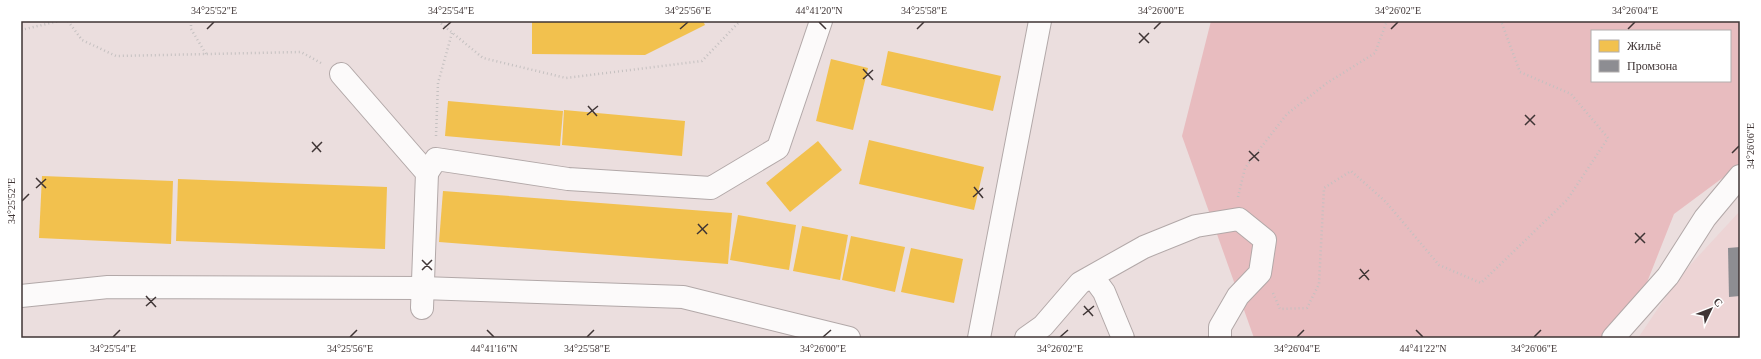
<svg xmlns="http://www.w3.org/2000/svg" width="1761" height="359" font-family="Georgia,serif">
	<style>
		.built { fill: #edd4d5 }
		.green { fill: #e8bcbf; fill-rule: evenodd }
		.homes { fill: #f2c14e }
		.industry { fill: #8d8d92 }
		.lines { fill: none; stroke-linecap: round; stroke-linejoin: round }
		.minor-casing { stroke: #b2a8a8; stroke-width: 24 }
		.path { stroke: #c4c0c0; stroke-width: 2.5; stroke-dasharray: 1 3; stroke-linecap: butt }
		.minor { stroke: #fcfafa; stroke-width: 22 }
		.ticks { fill: none; stroke: #3f3535; stroke-width: 1.5 }
		.neatline { fill: none; stroke: #3f3535; stroke-width: 1.5 }
		.ticks-label { font-size: 10px; text-anchor: middle; fill: #3f3535 }
	</style>
	<rect width="100%" height="100%" fill="#ebdede"/>
	<!-- built -->
	<path class="built" d="M1740,211V338H1638L1680,276Z"/>
	<!-- green -->
	<path class="green" d="M1211,21H1740V165L1674,214L1625,338H1254L1182,136ZM1592,31H1730V81H1592Z"/>
	<!-- homes -->
	<g class="homes">
		<path d="M532,21H703L705,25L645,55L532,54Z"/>
		<path d="M888,51L1001,76L993,111L881,85Z"/>
		<path d="M831,59L868,68L853,130L816,121Z"/>
		<path d="M448,101L563,111L560,146L445,136Z"/>
		<path d="M564,110L685,121L682,156L562,145Z"/>
		<path d="M869,140L984,167L974,210L859,184Z"/>
		<path d="M818,141L842,170L790,212L766,183Z"/>
		<path d="M42,176L173,181L171,244L39,238Z"/>
		<path d="M178,179L387,187L385,249L176,241Z"/>
		<path d="M443,191L732,213L728,264L439,242Z"/>
		<path d="M738,215L796,225L789,270L730,260Z"/>
		<path d="M802,226L848,235L840,280L793,271Z"/>
		<path d="M851,236L905,247L895,292L842,280Z"/>
		<path d="M911,248L963,259L954,303L901,292Z"/>
	</g>
	<!-- industry -->
	<path class="industry" d="M1740,247V296L1729,297L1728,248Z"/>
	<g class="lines">
		<!-- minor casing -->
		<g class="minor-casing">
			<g id="minor">
				<path d="M341,74L427,173L422,308"/>
				<path d="M427,173L436,159L568,179L711,188L778,148L821,21"/>
				<path d="M1093,277L1104,292L1123,338"/>
				<path d="M21,296L108,287L422,288L683,297L849,338"/>
				<path d="M979,338L1040,21"/>
				<path d="M1026,338L1043,326L1080,283L1144,247L1196,226L1239,219L1265,240L1260,273L1238,296L1220,327V338"/>
				<path d="M1613,338L1668,276L1705,218L1740,176"/>
			</g>
		</g>
		<!-- path -->
		<g class="path">
			<path d="M68,21L82,40L116,56L301,52L321,63"/>
			<path d="M191,21V29L206,54"/>
			<path d="M438,21L483,58L566,78L702,61L740,21"/>
			<path d="M21,30L59,21"/>
			<path d="M436,136L438,83L452,33"/>
			<path d="M1238,197L1245,168L1287,114L1327,83L1375,53L1387,21"/>
			<path d="M1273,293L1280,309L1307,308L1319,284L1324,188L1351,171L1386,202L1439,265L1481,283L1567,200L1608,138L1571,94L1520,72L1501,21"/>
		</g>
		<!-- minor -->
		<use href="#minor" class="minor"/>
	</g>
	<!-- ticks -->
	<path class="ticks" d="M819,22L826,29M207,29L214,22M443,29L451,22M680,29L688,22M917,29L924,22M1154,29L1161,22M1391,29L1398,22M1628,29L1635,22M1139,33L1149,43M1139,43L1149,33M863,69L873,80M863,79L873,70M588,106L597,116M587,115L598,106M1525,115L1535,125M1525,125L1535,115M312,142L321,152M1249,151L1259,161M312,152L322,142M1732,153L1739,146M1249,161L1259,152M36,178L46,188M974,187L983,198M36,188L46,179M973,197L983,188M22,201L29,194M698,224L707,234M1635,233L1645,243M697,234L708,224M1635,243L1645,233M422,260L432,270M1360,269L1369,280M422,270L432,260M1359,279L1369,270M146,296L156,307M146,306L156,297M1084,306L1093,316M1083,315L1094,306M487,330L494,337M1416,330L1423,337M113,337L120,330M350,337L357,330M587,337L594,330M823,337L831,330M1060,337L1068,330M1297,337L1304,330M1534,337L1541,330"/>
	<!-- border -->
	<rect width="1761" height="359" fill="none" stroke="#ffffff" stroke-width="44"/>
	<!-- legend -->
	<rect x="1591" y="30" width="140" height="52" fill="#ffffff" stroke="#b2aeae"/>
	<rect x="1599" y="40" width="20" height="12" fill="#f2c14e" stroke="#b2aeae"/>
	<text x="1627" y="50" font-size="12" fill="#3f3535">Жильё</text>
	<rect x="1599" y="60" width="20" height="12" fill="#8d8d92" stroke="#b2aeae"/>
	<text x="1627" y="70" font-size="12" fill="#3f3535">Промзона</text>
	<!-- north arrow -->
	<g transform="translate(1711 309) rotate(47)" stroke="#ffffff" stroke-width="3" paint-order="stroke">
	<path d="M0-3L7 15L0 10L-7 15Z" fill="#3f3535"/>
	<text y="-6" font-size="11" font-weight="bold" text-anchor="middle" fill="#3f3535">С</text>
	</g>
	<rect x="22" y="22" width="1717" height="315" class="neatline"/>
	<g class="ticks-label">
		<text x="214" y="14">34°25'52"E</text>
		<text x="451" y="14">34°25'54"E</text>
		<text x="688" y="14">34°25'56"E</text>
		<text x="819" y="14">44°41'20"N</text>
		<text x="924" y="14">34°25'58"E</text>
		<text x="1161" y="14">34°26'00"E</text>
		<text x="1398" y="14">34°26'02"E</text>
		<text x="1635" y="14">34°26'04"E</text>
		<text transform="translate(1750 146) rotate(-90)" y="4">34°26'06"E</text>
		<text transform="translate(11 201) rotate(-90)" y="4">34°25'52"E</text>
		<text x="113" y="352">34°25'54"E</text>
		<text x="350" y="352">34°25'56"E</text>
		<text x="494" y="352">44°41'16"N</text>
		<text x="587" y="352">34°25'58"E</text>
		<text x="823" y="352">34°26'00"E</text>
		<text x="1060" y="352">34°26'02"E</text>
		<text x="1297" y="352">34°26'04"E</text>
		<text x="1423" y="352">44°41'22"N</text>
		<text x="1534" y="352">34°26'06"E</text>
	</g>
</svg>
